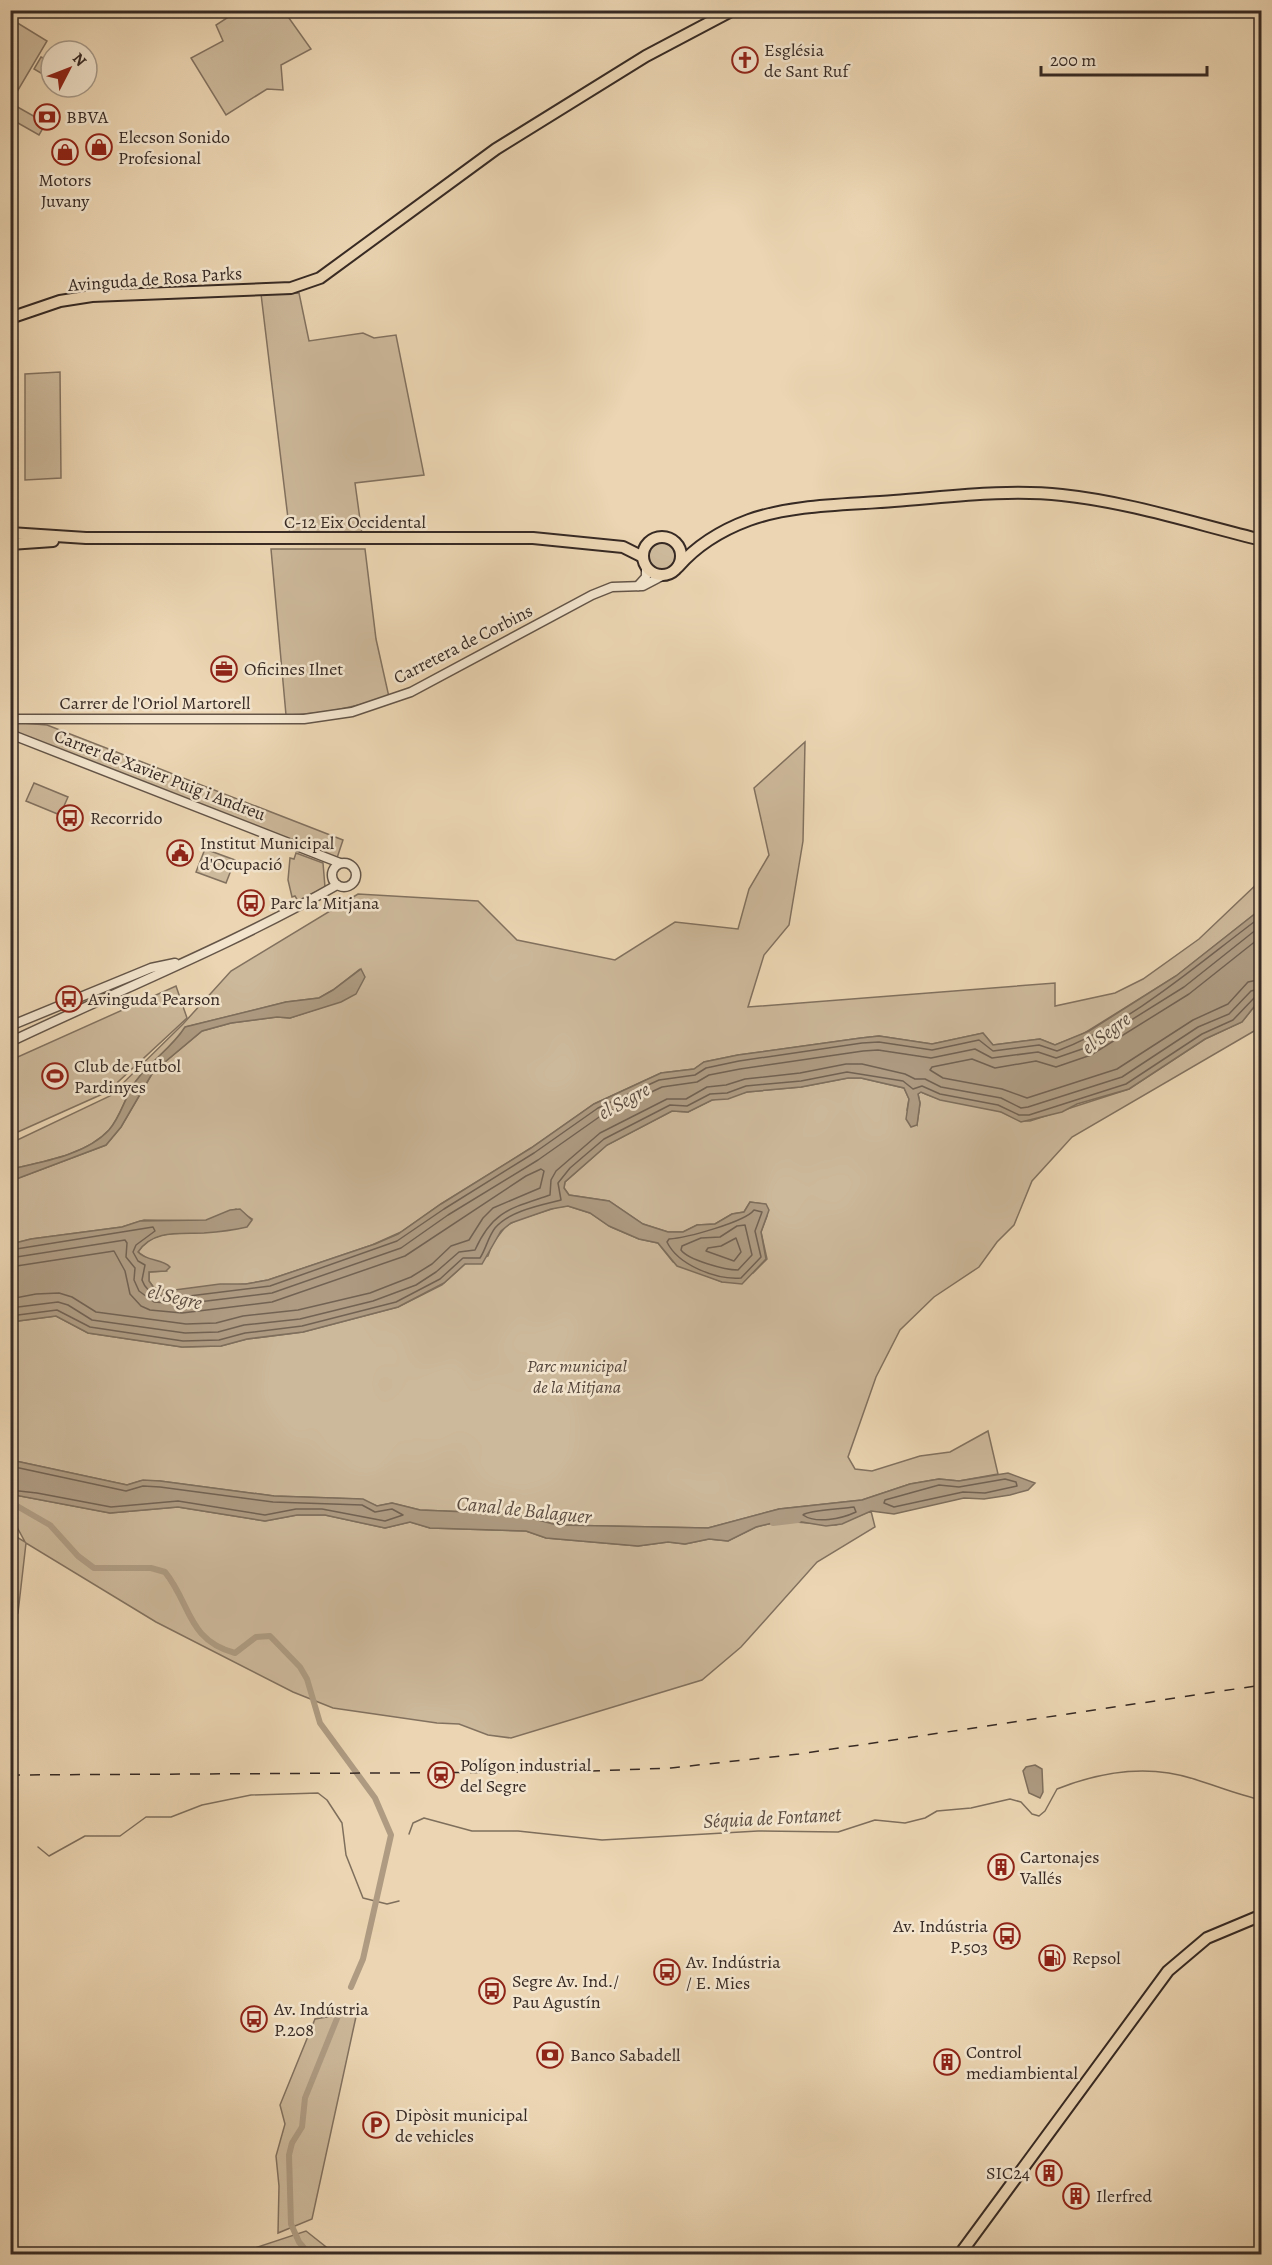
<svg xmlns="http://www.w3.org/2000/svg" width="1272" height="2265" font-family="Alegreya,serif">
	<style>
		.green { fill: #ccb89a; stroke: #82715f; stroke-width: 1.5 }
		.water { fill: #ae9b82; stroke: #7e6e5c; stroke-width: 1.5 }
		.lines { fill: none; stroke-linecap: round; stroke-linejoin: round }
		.shore { stroke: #726253; stroke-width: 1.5 }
		.stream { stroke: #7e6e5c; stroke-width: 1.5 }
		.canal { stroke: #ae9b82; stroke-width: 6 }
		.minor-casing { stroke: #645548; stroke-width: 11 }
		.major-casing { stroke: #372a24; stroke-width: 14 }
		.minor { stroke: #f2e4cd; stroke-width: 8 }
		.major { stroke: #ebd5b2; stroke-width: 10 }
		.rail { stroke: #372a24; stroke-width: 1.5; stroke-dasharray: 10 10; stroke-linecap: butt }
		.labels { text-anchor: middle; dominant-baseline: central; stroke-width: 5; stroke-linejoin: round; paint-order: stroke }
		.poi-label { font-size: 18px; fill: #372a24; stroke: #f2e4cd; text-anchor: start }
		.street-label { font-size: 18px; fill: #372a24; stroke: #f2e4cd }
		.park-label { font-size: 18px; font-style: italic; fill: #55463c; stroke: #f2e4cd }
		.water-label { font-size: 20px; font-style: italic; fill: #5b4c40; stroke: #f2e4cd }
	</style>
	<rect width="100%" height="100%" fill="#ebd5b2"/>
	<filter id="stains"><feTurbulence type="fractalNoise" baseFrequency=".00333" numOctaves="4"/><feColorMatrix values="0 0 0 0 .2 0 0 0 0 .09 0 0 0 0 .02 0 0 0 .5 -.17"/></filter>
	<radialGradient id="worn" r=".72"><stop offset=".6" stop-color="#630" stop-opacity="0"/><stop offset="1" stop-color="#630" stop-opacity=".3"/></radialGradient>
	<!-- green -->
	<g class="green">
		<path d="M224,11H284L311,49L281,65L283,90L267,89L226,115L191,58L223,41L216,25L227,18Z"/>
		<path d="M11,19L47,41L11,102Z"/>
		<path d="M41,57L51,62V79L34,69Z"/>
		<path d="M14,105L46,123L39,135L11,119Z"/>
		<path d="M299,293L309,341L363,333L374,338L396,335L424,475L355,483L362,534L290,535L261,294Z"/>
		<path d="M60,372L61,478L25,480V374Z"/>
		<circle cx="662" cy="555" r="15"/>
		<path d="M271,549H365L376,639L389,697C354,707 323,714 286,715Z"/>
		<path d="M10,722L47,725L343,840L337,858L11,731Z"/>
		<path d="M805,742L803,841L789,925L764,955L748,1007L1055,983V1006L1115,993L1143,979L1199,939L1261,880V909L1176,976L1083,1034L1055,1045L1040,1039L993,1045L983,1033L932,1044L879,1036L861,1038L738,1055L704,1062L694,1069L661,1073L594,1104L531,1148L441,1204L401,1232L372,1245L268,1280L246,1284L167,1291L154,1288L149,1281V1272L166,1271L138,1252C153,1227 184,1235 207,1232C223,1230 237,1226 252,1219L236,1209L206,1221L144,1220L122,1227L31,1239L11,1244V1181L106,1145L121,1127L153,1072L202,1031L231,1023L277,1017L290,1018L332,1004L360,969L333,990L319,998L286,1002L186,1027C172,1048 151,1061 136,1081C125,1096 121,1116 109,1130C86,1155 42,1162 11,1169V1143L110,1096L183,1024L231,971L358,894L478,901L517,940L615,960L675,922L738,929L749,889L769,855L754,788Z"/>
		<path d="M34,783L68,797L60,815L26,801Z"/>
		<path d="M205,849L235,860L226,883L196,872Z"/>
		<path d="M296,853L323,863L325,887L298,901L295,896L292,897L288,880L290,858L294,859Z"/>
		<path d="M176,986L187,1018L107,1092L11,1135V1060Z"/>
		<path d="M1261,998V1027L1072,1137L1032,1181L1014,1225L997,1242L979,1267L934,1297L900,1330L876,1377L848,1457L855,1469L872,1471L920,1456L950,1452L988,1431L998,1474L959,1481L939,1479L910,1484L862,1500L779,1509L708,1528L558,1525L515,1514L420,1510L392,1503L377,1506L359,1499L274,1496L160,1481H140L127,1485L11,1460V1322L56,1316L88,1333L182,1347L221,1346L247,1339L303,1332L398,1307L442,1285L465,1264L488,1256L492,1244L506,1226L517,1220L558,1207L568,1206L590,1213L611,1227L639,1239L658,1243L673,1262L722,1282L753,1273L767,1259L761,1232L767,1216L763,1204L750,1202L744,1212L732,1214L715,1224L697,1225L683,1232H668L643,1224L609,1201L569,1195L564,1188L565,1182L607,1145L672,1111L688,1112L712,1100L747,1092L801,1087L848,1078H861L904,1088L909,1099L907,1110L917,1125L920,1103L918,1094L921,1092C946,1104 973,1103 999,1111C1011,1115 1017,1122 1030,1121L1129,1089L1205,1039L1242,1022Z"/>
		<path d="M15,1495L110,1513L178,1507L265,1521L297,1515H325L385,1528L410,1522L430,1528L526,1531L546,1538L638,1546L668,1542L685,1544L709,1539L728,1541L756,1527L781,1521L836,1525L871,1511L875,1527L817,1562L741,1647L702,1680L511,1738L488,1735L459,1724L437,1723L333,1708L293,1692L156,1622L26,1543L18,1613L11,1612L10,1533L25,1542L11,1516V1500Z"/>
		<path d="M357,2012L312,2219L278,2233L279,2186L276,2156L285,2124L280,2105L315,2019Z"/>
		<path d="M306,2231L335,2254H237Z"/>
	</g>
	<!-- water -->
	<g class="water">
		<path d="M1261,909V998L1242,1022L1205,1039L1129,1089L1077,1104L1062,1112L1021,1122L1001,1112L940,1100L921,1092L918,1094L920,1103L917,1125L911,1127L906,1119L909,1099L904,1088L861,1078H848L801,1087L747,1092L728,1099L712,1100L688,1112L672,1111L607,1145L565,1182L564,1188L569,1195L609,1201L643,1224L668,1232H683L697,1225L715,1224L732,1214L744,1212L750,1202L766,1204L769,1210L761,1232L766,1259L742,1284L722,1282L677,1266L658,1243L639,1239L609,1226L590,1213L568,1206L551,1209L511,1223L501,1231L482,1264H465L444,1283L398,1307L303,1332L247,1339L221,1346L182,1347L88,1333L56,1316L11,1322V1244L31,1239L122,1227L140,1221L206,1220L230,1210L240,1209L252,1220L247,1227C234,1230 218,1232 204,1233C181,1234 153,1229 138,1252C147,1262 162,1258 170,1267L166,1271L149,1272V1281L154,1288L167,1291L220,1284H246L268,1280L375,1244L398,1234L441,1204L531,1148L594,1104L661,1073L694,1069L704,1062L738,1055L861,1038L879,1036L932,1044L983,1033L993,1045L1040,1039L1055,1045L1089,1031L1176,976Z"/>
		<path d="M361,969L365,977L356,994L341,1002L290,1018L277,1017L231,1023L202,1031L153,1072L121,1127L106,1145L11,1181V1169C42,1162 86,1155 109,1130C121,1117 125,1096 136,1081C150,1061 172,1048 185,1027L286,1002L319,998L333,990Z"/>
		<path d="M11,1460L127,1485L143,1480L160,1481L274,1496L363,1499L377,1506L392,1503L420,1510L515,1514L557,1525L708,1528L779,1509L862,1500L910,1484L939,1479L959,1481L1008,1473L1035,1483L1028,1490L1010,1495L984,1499L964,1498L894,1514L871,1511L842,1524L826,1526L796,1521H781L756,1527L728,1541L709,1539L685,1544L668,1542L638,1546L546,1538L526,1531L430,1528L410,1522L385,1528L325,1515H297L265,1521L178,1507L110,1513L15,1495L11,1500Z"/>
		<path d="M1035,1765L1042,1769L1043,1792L1040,1798L1029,1793L1023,1771L1026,1767Z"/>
	</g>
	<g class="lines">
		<!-- shore -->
		<g class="shore">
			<path d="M1262,936L1189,994L1091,1055L1056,1067L1036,1061L995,1068L972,1059L932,1067L930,1070L943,1078L1002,1089L1027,1098L1117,1069L1193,1020L1228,1004L1248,982L1262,979"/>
			<path d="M754,1210L762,1212L755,1231L761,1257L741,1278C716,1280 678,1265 667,1242L669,1239C686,1238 745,1222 754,1210Z"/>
			<path d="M745,1225L752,1255L738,1270C725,1270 688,1260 681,1250L682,1246L701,1238L720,1237L737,1226Z"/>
			<path d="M736,1238L741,1252L734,1261L706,1251L708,1248L721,1246Z"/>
			<path d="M10,1250L153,1227L155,1231L136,1245L133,1252L138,1261L145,1265L142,1280C148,1297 165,1298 181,1297L270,1286L397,1241L444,1209L534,1153L598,1108L659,1080L695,1075L706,1068L739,1061L862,1043L879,1042L932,1050L979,1040L993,1051L1039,1045L1057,1051C1134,1022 1196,965 1262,916"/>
			<path d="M10,1258L125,1240L127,1243L126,1257L135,1268L134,1280L139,1291L154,1302L182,1304L272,1293L401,1248L448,1215L538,1160L602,1115L662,1087L697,1082L709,1075L740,1069L863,1051L878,1050L931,1058L975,1049L992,1058L1038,1052L1056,1058L1088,1047L1184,987L1262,925"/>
			<path d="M10,1267L114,1251L125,1271L130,1294L141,1306L150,1310L182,1313L272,1302L405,1256L526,1176L541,1169L544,1171L540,1188L493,1208L483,1218L469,1240L451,1246L432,1264L411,1277L370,1293L298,1310L243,1316L216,1323L186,1324L96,1312L72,1297L59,1293L36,1294L10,1299"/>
			<path d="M10,1308L58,1302L68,1305L92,1320L185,1333L218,1332L244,1325L300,1319L373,1301L416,1285L436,1272L459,1252L475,1250C493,1210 512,1208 550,1195L551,1180L556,1171L600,1133L667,1099H686L707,1087L726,1085L745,1079L800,1073L846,1064H862L905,1074L915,1079H925L941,1087L1001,1098L1021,1108L1028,1107L1122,1077L1198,1027L1229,1014L1251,991L1262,988"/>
			<path d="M10,1316L57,1310L90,1327L183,1341L219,1340L245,1333L302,1326L396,1302L440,1279L463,1258H480C486,1249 488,1237 495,1228C509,1211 541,1205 561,1200L558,1183L570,1168L604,1139L670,1105L687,1106L710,1094L727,1093L746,1086L801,1081L847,1072L903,1081L913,1089L922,1086L940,1094L998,1105L1019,1115H1029L1126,1084L1202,1034L1233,1020L1255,997L1262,995"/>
			<path d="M10,1466L126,1491L143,1486L160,1487L273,1502L362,1505L375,1512L392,1509L403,1515L385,1521L322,1509H296L265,1515L178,1501L111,1507L37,1493L10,1490"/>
			<path d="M1005,1479L1016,1482L1017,1486L985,1493L963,1492L894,1507L884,1503L885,1500L939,1485L959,1487Z"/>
			<path d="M854,1507L856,1512C841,1519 816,1524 803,1515C807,1510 843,1509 854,1507Z"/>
		</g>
		<!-- stream -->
		<g class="stream">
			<path d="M409,1834L413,1823L424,1818L472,1831H518L602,1840L758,1831L838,1832L875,1820L905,1823L925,1818L937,1811L971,1808L1010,1799L1021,1802L1032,1814L1039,1816L1045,1811L1057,1789C1102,1771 1148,1764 1194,1779C1217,1786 1238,1795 1262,1800"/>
			<path d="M38,1847L49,1856L85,1836H120L146,1817H171L202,1805L251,1795L318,1793L327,1800L342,1823L346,1855L363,1898L387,1904L399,1901"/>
		</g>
		<!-- canal -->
		<g class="canal">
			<path d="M10,1502L50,1525L78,1556L94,1568H151L165,1572C191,1604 187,1640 235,1653L256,1637L270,1636L300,1667L307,1679L320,1723L375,1798L391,1835L363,1959L351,1987"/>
			<path d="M773,1523L798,1520"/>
			<path d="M309,2254L299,2242L291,2224L289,2155L292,2143L302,2127L305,2098L338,2016"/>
		</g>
		<!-- minor casing -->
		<g class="minor-casing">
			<g id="minor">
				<path d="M638,586L646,577V566"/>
				<path d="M10,719H304L352,712L411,692L592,595L612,587L643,586L664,575"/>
				<path d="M10,734L340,863"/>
				<circle cx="344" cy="875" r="12"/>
				<path d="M10,1026L151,968L175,963"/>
				<path d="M10,1042C119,990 232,945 337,885"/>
			</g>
		</g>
		<!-- major casing -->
		<g class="major-casing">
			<g id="major">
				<path d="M10,318L60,301L92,296L291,288L320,278L496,149L646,56L733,10"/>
				<path d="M10,533L86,538H533L623,547L643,557"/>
				<circle cx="662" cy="556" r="19"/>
				<path d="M10,544L53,541"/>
				<path d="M678,567C697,545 722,530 749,520C794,504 847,505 894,501C949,497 1006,489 1062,495C1129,502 1196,524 1262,540"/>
				<path d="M960,2254L1168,1971L1207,1938L1262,1915"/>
			</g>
		</g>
		<!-- minor -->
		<use href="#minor" class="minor"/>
		<!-- major -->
		<use href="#major" class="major"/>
		<!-- rail -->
		<path class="rail" d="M10,1775L563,1772L671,1768L799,1754L1262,1685"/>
	</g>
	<!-- icons -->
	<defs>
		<g id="church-ring" transform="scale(1.35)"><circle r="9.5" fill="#f2e4cd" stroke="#8f2418" stroke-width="1.5"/><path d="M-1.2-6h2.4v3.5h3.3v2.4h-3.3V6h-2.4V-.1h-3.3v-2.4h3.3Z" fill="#8f2418"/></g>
		<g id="bank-ring" transform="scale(1.35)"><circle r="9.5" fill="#f2e4cd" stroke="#8f2418" stroke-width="1.5"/><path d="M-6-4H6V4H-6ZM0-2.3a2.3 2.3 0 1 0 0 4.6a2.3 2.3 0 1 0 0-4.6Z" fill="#8f2418"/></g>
		<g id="shop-ring" transform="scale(1.35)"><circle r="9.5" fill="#f2e4cd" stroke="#8f2418" stroke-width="1.5"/><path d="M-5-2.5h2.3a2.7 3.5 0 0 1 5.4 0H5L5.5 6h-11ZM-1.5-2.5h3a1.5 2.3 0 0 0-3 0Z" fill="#8f2418"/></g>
		<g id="office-ring" transform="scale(1.35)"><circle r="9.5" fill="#f2e4cd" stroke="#8f2418" stroke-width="1.5"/><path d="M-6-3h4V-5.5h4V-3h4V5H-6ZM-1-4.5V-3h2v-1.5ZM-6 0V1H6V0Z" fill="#8f2418"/></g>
		<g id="bus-ring" transform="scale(1.35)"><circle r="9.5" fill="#f2e4cd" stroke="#8f2418" stroke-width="1.5"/><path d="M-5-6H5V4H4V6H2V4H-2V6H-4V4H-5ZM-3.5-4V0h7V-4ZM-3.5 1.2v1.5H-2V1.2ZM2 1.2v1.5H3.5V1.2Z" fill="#8f2418"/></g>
		<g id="civic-ring" transform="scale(1.35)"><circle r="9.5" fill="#f2e4cd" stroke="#8f2418" stroke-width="1.5"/><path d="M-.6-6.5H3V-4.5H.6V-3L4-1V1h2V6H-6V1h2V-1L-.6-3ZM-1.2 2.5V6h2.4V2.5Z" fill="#8f2418"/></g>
		<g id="stadium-ring" transform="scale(1.35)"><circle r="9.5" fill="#f2e4cd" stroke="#8f2418" stroke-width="1.5"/><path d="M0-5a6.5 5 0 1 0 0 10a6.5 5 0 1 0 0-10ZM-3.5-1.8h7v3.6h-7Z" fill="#8f2418"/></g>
		<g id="station-ring" transform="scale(1.35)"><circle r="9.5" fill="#f2e4cd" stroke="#8f2418" stroke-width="1.5"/><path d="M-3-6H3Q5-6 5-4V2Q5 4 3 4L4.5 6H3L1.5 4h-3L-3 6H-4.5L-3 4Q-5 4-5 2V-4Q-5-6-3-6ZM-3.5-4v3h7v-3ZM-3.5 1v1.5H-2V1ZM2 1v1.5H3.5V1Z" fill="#8f2418"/></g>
		<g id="building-ring" transform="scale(1.35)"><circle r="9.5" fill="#f2e4cd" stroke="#8f2418" stroke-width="1.5"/><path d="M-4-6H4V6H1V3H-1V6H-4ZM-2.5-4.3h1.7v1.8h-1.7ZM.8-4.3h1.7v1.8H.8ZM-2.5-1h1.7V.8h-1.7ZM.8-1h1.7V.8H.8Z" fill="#8f2418"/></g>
		<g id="fuel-ring" transform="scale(1.35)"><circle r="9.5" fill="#f2e4cd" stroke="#8f2418" stroke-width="1.5"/><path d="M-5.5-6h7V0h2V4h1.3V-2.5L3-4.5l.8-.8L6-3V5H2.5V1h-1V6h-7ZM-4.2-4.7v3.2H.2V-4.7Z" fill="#8f2418"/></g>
		<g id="parking-ring" transform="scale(1.35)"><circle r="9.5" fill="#f2e4cd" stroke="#8f2418" stroke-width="1.5"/><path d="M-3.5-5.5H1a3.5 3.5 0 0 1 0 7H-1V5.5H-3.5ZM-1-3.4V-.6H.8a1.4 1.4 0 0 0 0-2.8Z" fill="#8f2418"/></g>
	</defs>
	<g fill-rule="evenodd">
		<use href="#church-ring" x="745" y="60"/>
		<use href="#bank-ring" x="47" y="117"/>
		<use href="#shop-ring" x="99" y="147"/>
		<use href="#shop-ring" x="65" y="152"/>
		<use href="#office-ring" x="224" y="669"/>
		<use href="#bus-ring" x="70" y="818"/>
		<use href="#civic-ring" x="180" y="853"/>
		<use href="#bus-ring" x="251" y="903"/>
		<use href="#bus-ring" x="69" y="999"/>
		<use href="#stadium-ring" x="55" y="1076"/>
		<use href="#station-ring" x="441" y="1775"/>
		<use href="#building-ring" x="1001" y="1867"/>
		<use href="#bus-ring" x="1007" y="1936"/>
		<use href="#fuel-ring" x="1052" y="1958"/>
		<use href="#bus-ring" x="667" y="1972"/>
		<use href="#bus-ring" x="492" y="1991"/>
		<use href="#bus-ring" x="254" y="2019"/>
		<use href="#bank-ring" x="550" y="2055"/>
		<use href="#building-ring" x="947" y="2062"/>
		<use href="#parking-ring" x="376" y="2125"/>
		<use href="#building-ring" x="1049" y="2173"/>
		<use href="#building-ring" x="1076" y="2196"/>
	</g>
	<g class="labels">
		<!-- poi labels -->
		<g class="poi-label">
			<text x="764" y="50">Església<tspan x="764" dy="21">de Sant Ruf</tspan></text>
			<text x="66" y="117">BBVA</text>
			<text x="118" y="137">Elecson Sonido<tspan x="118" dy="21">Profesional</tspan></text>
			<text x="65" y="180" text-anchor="middle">Motors<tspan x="65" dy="21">Juvany</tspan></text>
			<text x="244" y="669">Oficines Ilnet</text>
			<text x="90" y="818">Recorrido</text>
			<text x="200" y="843">Institut Municipal<tspan x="200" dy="21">d'Ocupació</tspan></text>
			<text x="270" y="903">Parc la Mitjana</text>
			<text x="88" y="999">Avinguda Pearson</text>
			<text x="74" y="1066">Club de Futbol<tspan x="74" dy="21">Pardinyes</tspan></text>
			<text x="460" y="1765">Polígon industrial<tspan x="460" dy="21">del Segre</tspan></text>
			<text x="1020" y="1857">Cartonajes<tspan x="1020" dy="21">Vallés</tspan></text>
			<text x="988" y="1926" text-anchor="end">Av. Indústria<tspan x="988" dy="21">P.503</tspan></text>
			<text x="1072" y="1958">Repsol</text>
			<text x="686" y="1962">Av. Indústria<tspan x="686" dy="21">/ E. Mies</tspan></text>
			<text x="512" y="1981">Segre Av. Ind./<tspan x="512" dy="21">Pau Agustín</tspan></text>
			<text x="274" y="2009">Av. Indústria<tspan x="274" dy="21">P.208</tspan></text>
			<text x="966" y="2052">Control<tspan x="966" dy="21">mediambiental</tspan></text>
			<text x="570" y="2055">Banco Sabadell</text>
			<text x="395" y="2115">Dipòsit municipal<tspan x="395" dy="21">de vehicles</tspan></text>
			<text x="1030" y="2173" text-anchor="end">SIC24</text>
			<text x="1096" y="2196">Ilerfred</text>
		</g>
		<!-- street labels -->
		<g class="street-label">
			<text transform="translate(155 279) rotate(-4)">Avinguda de Rosa Parks</text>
			<text x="355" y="522">C-12 Eix Occidental</text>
			<text transform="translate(463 644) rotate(-27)">Carretera de Corbins</text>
			<text x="155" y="703">Carrer de l'Oriol Martorell</text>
			<text transform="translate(160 775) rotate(21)">Carrer de Xavier Puig i Andreu</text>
		</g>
		<!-- park labels -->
		<g class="park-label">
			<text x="577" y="1366">Parc municipal<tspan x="577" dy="21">de la Mitjana</tspan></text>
		</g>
		<!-- water labels -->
		<g class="water-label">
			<text transform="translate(1106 1033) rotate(-37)">el Segre</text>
			<text transform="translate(624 1101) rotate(-29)">el Segre</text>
			<text transform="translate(175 1297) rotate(13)">el Segre</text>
			<text transform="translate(524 1510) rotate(6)">Canal de Balaguer</text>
			<text transform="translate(772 1818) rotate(-3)">Séquia de Fontanet</text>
		</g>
	</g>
	<!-- margin -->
	<rect width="1272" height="2265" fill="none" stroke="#ebd5b2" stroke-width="36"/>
	<rect x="12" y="12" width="1248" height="2241" fill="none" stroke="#372a24" stroke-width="3"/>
	<rect x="18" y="18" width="1236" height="2229" fill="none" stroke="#372a24" stroke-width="1.5"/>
	<!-- north arrow -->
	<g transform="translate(69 69) rotate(48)"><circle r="28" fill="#f2e4cd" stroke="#a79a89" stroke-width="1.5"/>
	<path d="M0-4.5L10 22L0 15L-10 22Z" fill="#8f2418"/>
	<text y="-9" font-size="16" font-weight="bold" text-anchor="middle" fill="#372a24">N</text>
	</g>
	<!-- scale -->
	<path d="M1041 66v9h166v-9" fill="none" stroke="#372a24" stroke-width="3"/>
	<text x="1050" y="66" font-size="18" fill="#372a24" stroke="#f2e4cd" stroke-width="4.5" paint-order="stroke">200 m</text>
	<rect width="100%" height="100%" filter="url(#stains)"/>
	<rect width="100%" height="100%" fill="url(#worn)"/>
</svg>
